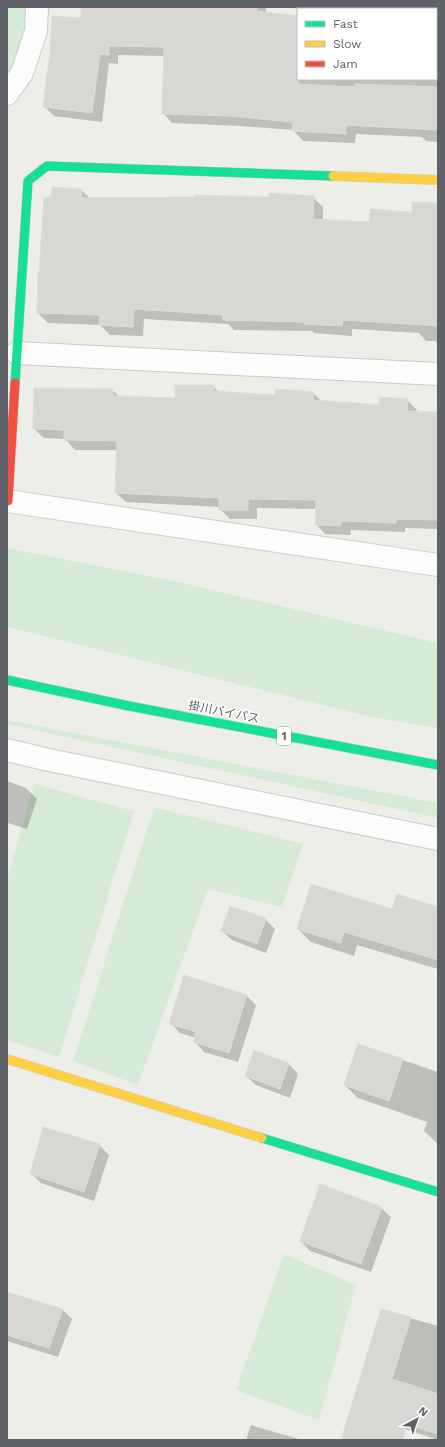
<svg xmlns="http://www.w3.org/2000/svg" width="445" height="1447" font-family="'Work Sans','Noto Sans JP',sans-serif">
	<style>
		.green { fill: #d6ebd6 }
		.shadow { fill: #0003 }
		.building { fill: #d8d7d4; stroke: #dedcd8 }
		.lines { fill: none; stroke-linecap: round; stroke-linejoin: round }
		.street-casing { stroke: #cacaca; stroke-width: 24 }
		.fast-casing { stroke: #cbcbcb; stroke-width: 10 }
		.slow-casing { stroke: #cbcbcb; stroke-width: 10 }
		.jam-casing { stroke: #cbcbcb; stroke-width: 10 }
		.street { stroke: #fcfcfc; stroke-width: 22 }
		.fast { stroke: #16e098; stroke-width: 9 }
		.slow { stroke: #ffcf43; stroke-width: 9 }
		.jam { stroke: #f24e42; stroke-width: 9 }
		.labels { text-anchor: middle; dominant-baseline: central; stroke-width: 3; stroke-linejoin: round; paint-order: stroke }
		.shield { fill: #fff; stroke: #8e9095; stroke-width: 1 }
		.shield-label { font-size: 11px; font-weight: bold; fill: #5e6167 }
		.street-label { font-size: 12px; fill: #5e6167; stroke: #fff }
	</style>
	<rect width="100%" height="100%" fill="#eeeee9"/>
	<!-- green -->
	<g class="green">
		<path d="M7,7H34L7,92Z"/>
		<path d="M7,548L183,583L438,643V728L371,717L7,627Z"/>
		<path d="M7,720L438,803V818L7,724Z"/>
		<path d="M34,784L134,811L59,1057L7,1040V880Z"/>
		<path d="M154,807L303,844L282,907L208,889L138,1085L73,1061Z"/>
		<path d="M284,1254L356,1285L319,1420L236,1390Z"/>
	</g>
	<!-- shadow -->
	<g class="shadow">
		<path d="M82,7H265L266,8V13L298,17V79H436V24H438V142L426,141L422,137L356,134L355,143L303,141L293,130L240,126L172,123L163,113L165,56L118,55V64L109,63L102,122L54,116L44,106L81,19Z"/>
		<path d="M81,190L91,199L313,197L323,207V220L370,223L413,213L438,204V343L435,341H426L419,333L352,329V336L314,333L312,331L234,330L228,324L144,319L143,336L110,335L100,325L48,323L38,313L52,199Z"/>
		<path d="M213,386L220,393L276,396L313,393L323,402L380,406L407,400L417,410L416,412L438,413V529L405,528V532L351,530L350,535L325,534L316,524V509L257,508V519H230L220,509V507L126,502L116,493L118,450H75L65,439L44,438L34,429L112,390L120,397L176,399Z"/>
		<path d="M7,781L26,788L37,799L27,829L8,823L7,826Z"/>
		<path d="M438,908V969L357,945L354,956L311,942L298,929Z"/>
		<path d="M265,919L275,929L266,953L232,940L222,931Z"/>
		<path d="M247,996L256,1005L238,1062L204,1052L195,1042L196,1038L180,1033L171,1023Z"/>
		<path d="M358,1045L438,1072V1144L424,1131L427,1122L358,1098L345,1085Z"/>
		<path d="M254,1052L289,1064L298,1074L290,1098L256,1085L246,1076Z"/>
		<path d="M99,1145L109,1155L94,1201L41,1183L31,1173Z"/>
		<path d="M381,1208L391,1217L371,1272L310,1251L301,1241Z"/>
		<path d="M7,1293L63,1310L72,1319L58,1357L7,1341Z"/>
		<path d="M382,1310L438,1326V1440L390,1424L386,1440H342Z"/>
		<path d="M251,1425L302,1440H246Z"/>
	</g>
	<!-- building -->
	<g class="building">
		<path d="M81,7H257V11L298,16V84L355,87V84L438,87V130L346,125V134L292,131L293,122L229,116L162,114L164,47L109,46V55L100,54L92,113L43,107L50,53L52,16L81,18Z"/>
		<path d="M52,187L82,189L81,198L195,197V195L269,197V193L314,196L313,219L369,222L370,209L412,212V202L438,203V326L343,320L342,326L304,324V322L223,320V315L134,309L133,327L99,325L100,315L37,313L38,272H39L44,197H51Z"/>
		<path d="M175,385H214L213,391L275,395V389L314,392L313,400L379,405L380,397L408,399L407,411L438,412V520L396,519V523L342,521L340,526L315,525L316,500L248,499V510H219V498L115,493L117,441L64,440V430L33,429L34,388L113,389V396L175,398Z"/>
		<path d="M311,884L392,909L397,894L438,907V960L344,932L341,943L297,929Z"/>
		<path d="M230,906L266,918L257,944L221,931Z"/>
		<path d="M184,975L247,995L229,1053L193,1042L196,1032L169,1024Z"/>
		<path d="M358,1044L403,1059L389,1101L344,1085Z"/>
		<path d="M254,1050L289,1063L280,1089L245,1076Z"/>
		<path d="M43,1127L100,1144L84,1192L30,1174Z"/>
		<path d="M320,1184L382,1207L361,1264L300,1241Z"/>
		<path d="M7,1292L63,1309L49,1348L7,1335Z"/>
		<path d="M381,1309L411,1317L392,1379L438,1394V1434L406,1424L403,1440H341Z"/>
	</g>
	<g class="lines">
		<!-- street casing -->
		<g class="street-casing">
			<g id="street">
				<path d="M7,94L22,73L36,31L37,7"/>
				<path d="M17,353L438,374"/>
				<path d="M7,501L438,565"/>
				<path d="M7,750L49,760L438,839"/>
			</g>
		</g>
		<!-- fast casing -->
		<g class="fast-casing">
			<g id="fast">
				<path d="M15,383L28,181L47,166L333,176"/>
				<path d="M7,680L129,706L438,765"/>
				<path d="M262,1138L438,1192"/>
			</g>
		</g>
		<!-- slow casing -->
		<g class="slow-casing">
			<g id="slow">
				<path d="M333,176L438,180"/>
				<path d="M7,1059L262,1138"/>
			</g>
		</g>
		<!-- jam casing -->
		<g class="jam-casing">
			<path id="jam" d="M8,501L15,383"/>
		</g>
		<!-- street -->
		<use href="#street" class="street"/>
		<!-- fast -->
		<use href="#fast" class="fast"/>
		<!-- slow -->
		<use href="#slow" class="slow"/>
		<!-- jam -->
		<use href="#jam" class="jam"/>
	</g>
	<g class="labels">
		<!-- shield labels -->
		<rect class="shield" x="277" y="727" width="14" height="18" rx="3"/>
		<g class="shield-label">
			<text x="284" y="736">1</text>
		</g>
		<!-- street labels -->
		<g class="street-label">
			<text transform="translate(224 712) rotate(11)">掛川バイパス</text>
		</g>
	</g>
	<!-- border -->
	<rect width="445" height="1447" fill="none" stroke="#5e6167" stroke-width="16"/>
	<!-- legend -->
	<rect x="297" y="8" width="140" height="72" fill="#ffffff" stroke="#bfc0c2"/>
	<rect x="305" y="21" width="20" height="6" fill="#16e098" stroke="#bfc0c2"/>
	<text x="333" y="28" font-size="12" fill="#5e6167">Fast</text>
	<rect x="305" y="41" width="20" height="6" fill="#ffcf43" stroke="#bfc0c2"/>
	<text x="333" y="48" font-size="12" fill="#5e6167">Slow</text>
	<rect x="305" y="61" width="20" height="6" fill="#f24e42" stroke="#bfc0c2"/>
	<text x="333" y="68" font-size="12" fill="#5e6167">Jam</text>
	<!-- north arrow -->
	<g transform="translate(417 1419) rotate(40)" stroke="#ffffff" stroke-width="3" paint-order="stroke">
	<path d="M0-3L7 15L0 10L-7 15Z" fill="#5e6167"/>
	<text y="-6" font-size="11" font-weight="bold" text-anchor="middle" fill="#5e6167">N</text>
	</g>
</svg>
